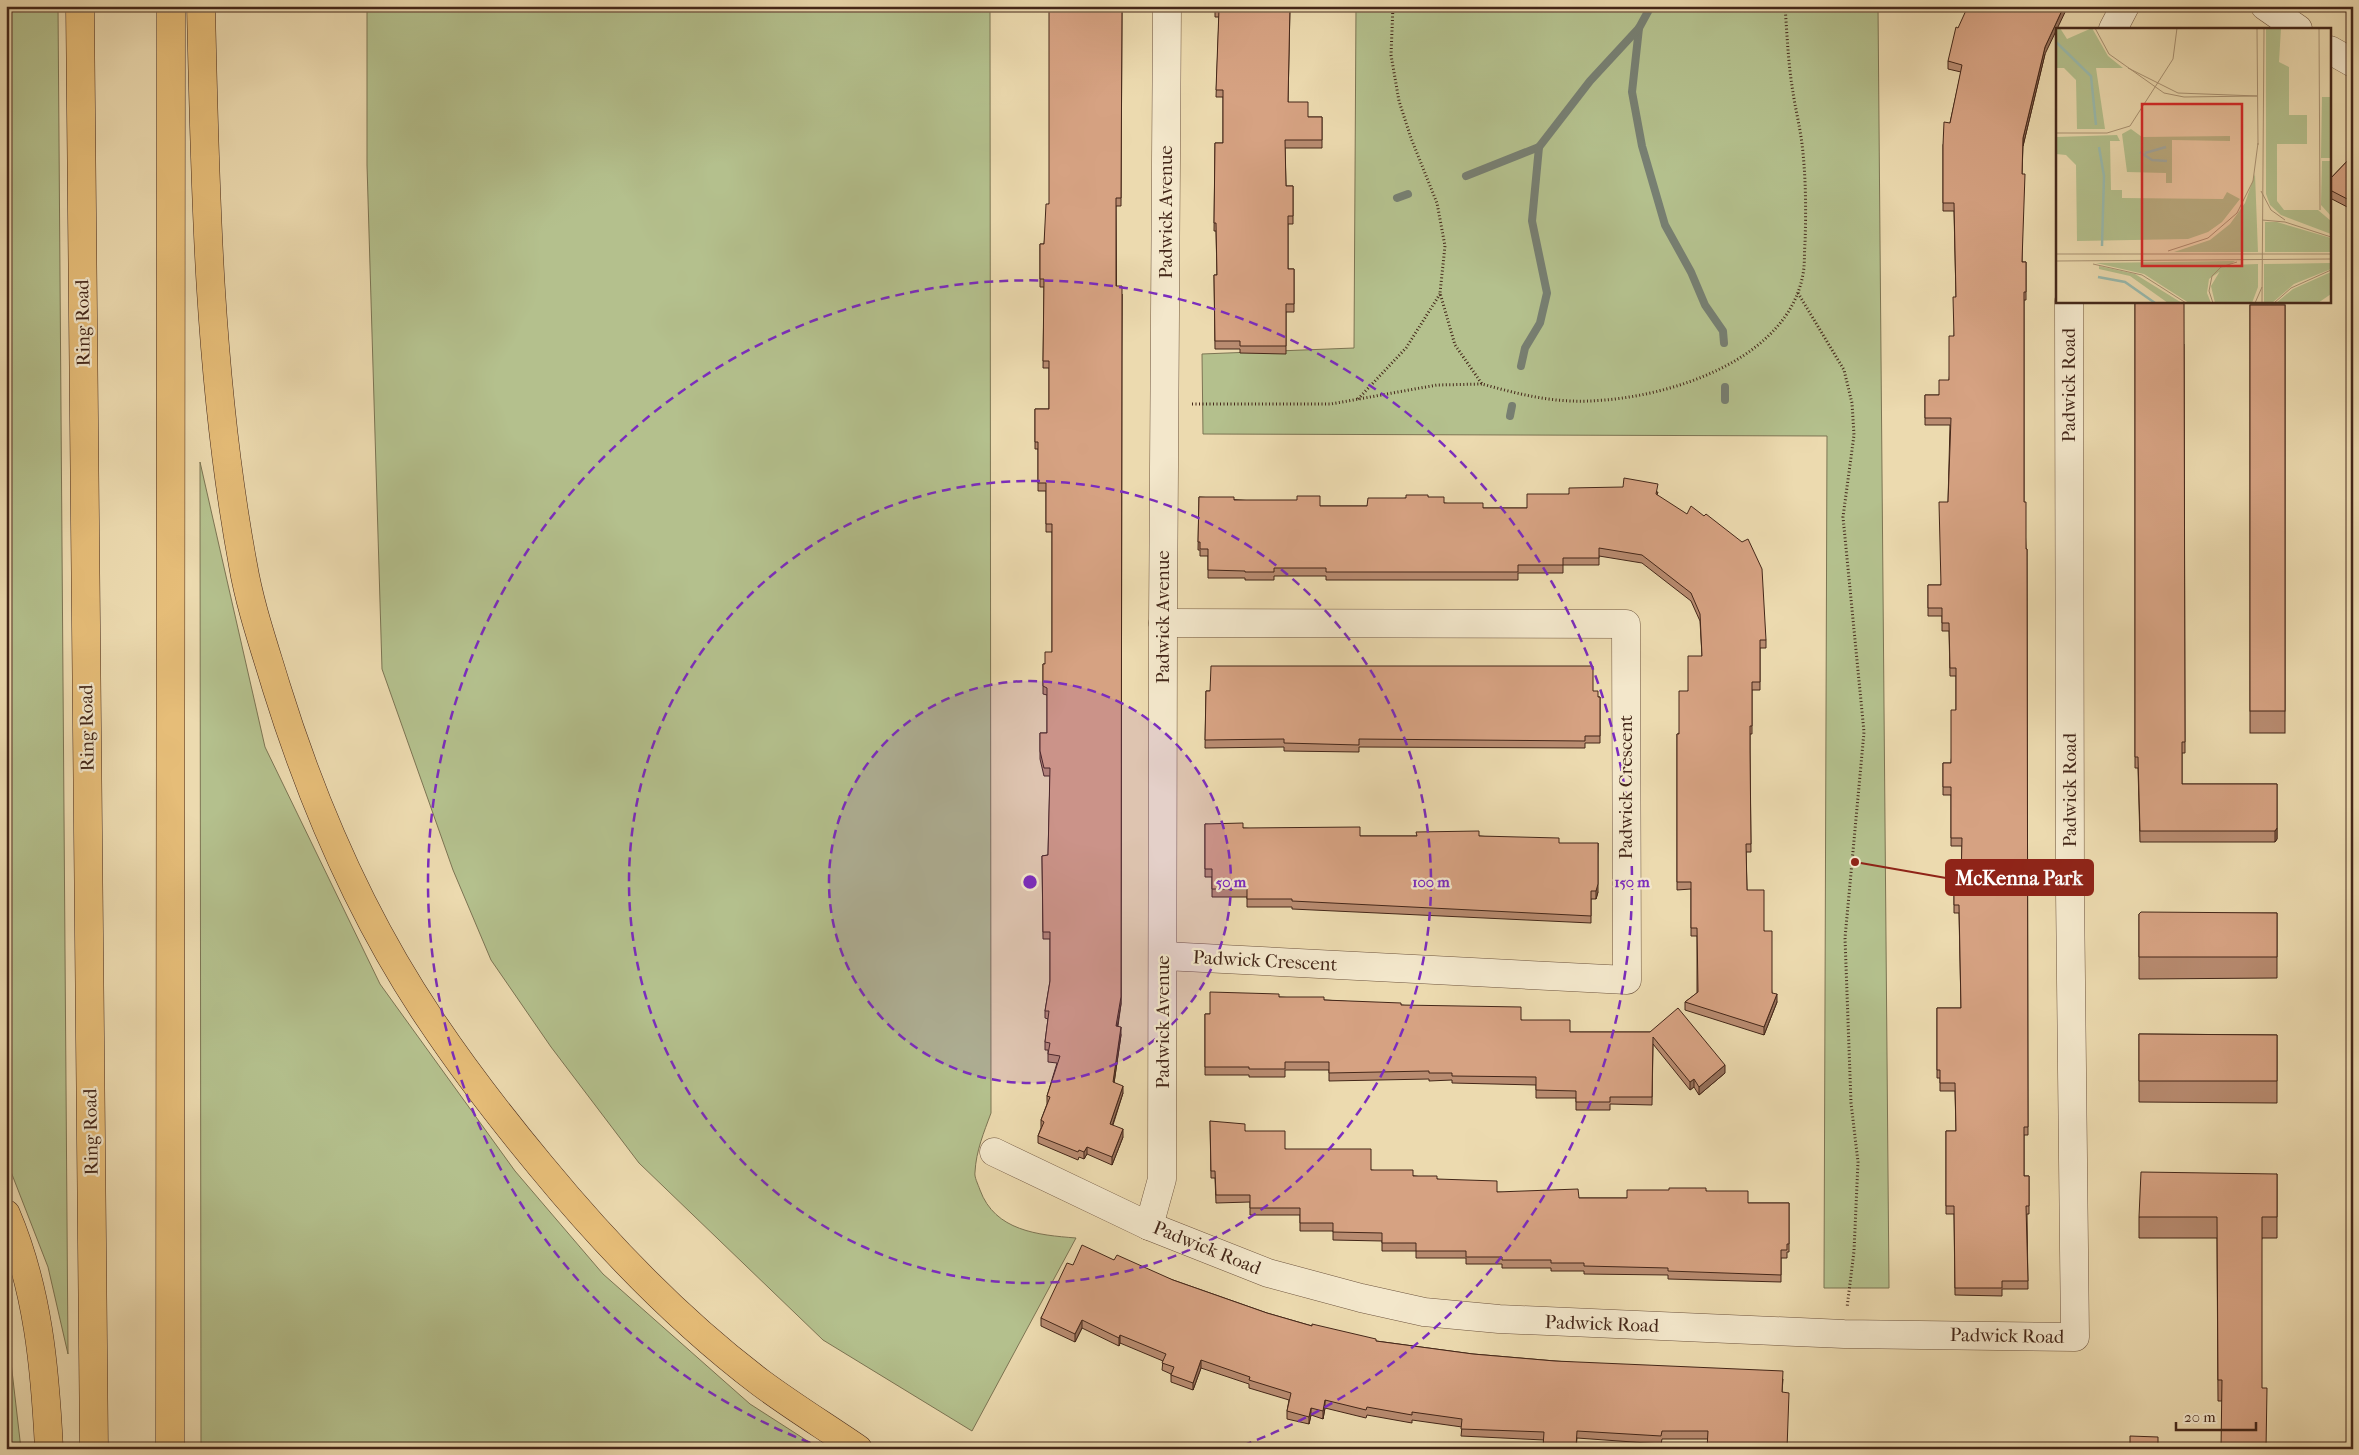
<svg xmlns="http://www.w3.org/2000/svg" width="2359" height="1455" font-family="'IM FELL French Canon',serif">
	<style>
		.green { fill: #b4c08d; stroke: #7c7453 }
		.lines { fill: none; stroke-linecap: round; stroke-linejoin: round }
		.stream { stroke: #777f72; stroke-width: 8 }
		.minor-casing { stroke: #6e543e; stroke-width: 29 }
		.highway-casing { stroke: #442719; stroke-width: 29 }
		.path { stroke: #442719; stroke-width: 3; stroke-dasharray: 1 2.5; stroke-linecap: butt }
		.minor { stroke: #f3e7cb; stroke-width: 28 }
		.highway { stroke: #e6bd78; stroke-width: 28 }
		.wall { fill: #b88b70; stroke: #442719 }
		.shaded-wall { fill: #96715b; stroke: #442719 }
		.building { fill: #d6a282; stroke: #442719 }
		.ring { fill: none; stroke: #7b2cbf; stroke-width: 2.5; stroke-dasharray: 9 6 }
		.labels { text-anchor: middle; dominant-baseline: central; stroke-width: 4.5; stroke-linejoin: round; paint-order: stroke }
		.street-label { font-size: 19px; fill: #442719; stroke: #f3e7cb }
		.inset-river { fill: none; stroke: #99baae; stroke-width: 2.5 }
		.inset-road { fill: none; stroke: #a99273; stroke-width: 1 }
		.view { fill: #d62828; fill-opacity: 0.15; stroke: #d62828; stroke-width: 2.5 }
		.inset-edge { fill: none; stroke: #442719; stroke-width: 2.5 }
		.centre { fill: #7b2cbf; stroke: #f3e7cb; stroke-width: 2.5 }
		.ring-label { font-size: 15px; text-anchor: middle; font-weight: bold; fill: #7b2cbf; stroke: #f3e7cb; stroke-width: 4.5; stroke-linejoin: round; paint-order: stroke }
		.leader { fill: none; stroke: #8f2418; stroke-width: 2 }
		.callout-dot { fill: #8f2418; stroke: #f3e7cb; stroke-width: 2 }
		.callout { fill: #8f2418; stroke: #8f2418; stroke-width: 2 }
		.callout-label { font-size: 20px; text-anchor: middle; font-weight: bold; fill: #fff }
	</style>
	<rect width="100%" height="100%" fill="#ecdaaf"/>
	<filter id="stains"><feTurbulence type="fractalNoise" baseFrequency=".004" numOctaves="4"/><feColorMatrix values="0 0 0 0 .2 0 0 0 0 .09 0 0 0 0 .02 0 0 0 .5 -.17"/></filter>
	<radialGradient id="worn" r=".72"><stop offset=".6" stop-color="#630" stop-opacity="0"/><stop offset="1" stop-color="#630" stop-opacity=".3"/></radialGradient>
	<!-- green -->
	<g class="green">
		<path d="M6,6H58L68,1354L48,1267L6,1159Z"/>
		<path d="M367,6H990L991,1113C984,1132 976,1151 975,1172C974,1177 978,1184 980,1190C995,1231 1038,1235 1076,1238L972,1431L823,1340L639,1163L551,1047L491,960L453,870L382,669L367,165Z"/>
		<path d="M1356,6H1878L1889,1288H1824L1827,436L1203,434L1202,354L1354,348Z"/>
		<path d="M200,462L265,747L380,984L515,1171L603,1274L750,1404L820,1449H201Z"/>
		<path d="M6,1319L21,1449H6Z"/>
	</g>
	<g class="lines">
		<!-- stream -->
		<g class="stream">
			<path d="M1639,28L1632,92L1642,146L1665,225L1691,272L1705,305L1723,331L1724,343"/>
			<path d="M1466,176L1539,147"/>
			<path d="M1397,198L1408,194"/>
			<path d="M1521,366L1525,348L1540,323L1547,293L1532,221L1539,147L1590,81L1639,28L1651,6"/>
			<path d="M1725,387V400"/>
			<path d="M1510,416L1512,406"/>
		</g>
		<!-- minor casing -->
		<g class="minor-casing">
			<g id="minor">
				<path d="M2265,6L2298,29"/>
				<path d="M2113,29L2125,6"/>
				<path d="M2330,50L2353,63"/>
				<path d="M1163,623L1626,624L1627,980L1164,956"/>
				<path d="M994,1152L1149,1226L1268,1273L1361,1298L1424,1312L1499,1319L1844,1334L2075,1337L2070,891L2069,301"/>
				<path d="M1149,1226L1162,1179L1163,623L1167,6"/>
			</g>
		</g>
		<!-- highway casing -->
		<g class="highway-casing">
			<g id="highway">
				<path d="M80,6L94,1449"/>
				<path d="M201,6C205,193 209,381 243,565C250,606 264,646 276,686C312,802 362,918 430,1019C464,1070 502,1119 541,1166C606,1245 679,1321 761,1383C792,1406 826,1427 858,1449"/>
				<path d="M6,1214C38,1289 45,1368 49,1449"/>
				<path d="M170,1449L171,6"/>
			</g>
		</g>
		<!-- path -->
		<g class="path">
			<path d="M1393,6L1391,55L1399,101L1411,138L1437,203L1445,246L1440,293L1455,345L1482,384C1511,392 1541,400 1571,401C1651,404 1787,366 1803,274C1805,265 1804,254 1805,244C1806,214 1806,183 1803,153C1801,130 1795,108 1792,86C1788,60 1787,33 1785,6"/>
			<path d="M1798,293L1844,370L1852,403L1854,435L1843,517L1864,732L1845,938L1851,1103L1858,1162L1854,1251L1847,1308"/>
			<path d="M1358,399L1406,348L1440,294"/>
			<path d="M1192,404H1331L1437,385L1482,384"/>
		</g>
		<!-- minor -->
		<use href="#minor" class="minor"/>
		<!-- highway -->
		<use href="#highway" class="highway"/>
	</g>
	<!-- wall -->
	<g class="wall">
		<path d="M1215,6H1290L1288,102L1308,117H1322V148H1285L1286,186H1293V224H1288V269H1294V312H1286V354L1240,353V349H1215L1214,275H1217L1216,231H1214L1215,143H1223V97H1216L1219,17H1215Z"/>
		<path d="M1117,8H1122L1121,206H1116L1121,1004L1118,1026L1121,1035L1114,1083L1123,1093L1113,1125L1123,1137L1112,1165L1087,1154L1084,1159L1079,1157L1078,1160L1038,1143V1136L1041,1128V1120L1047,1104V1096L1057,1063L1048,1062V1050H1045V1042L1048,1019L1045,1018V1011L1050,981V939H1043L1042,856L1048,855L1050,776H1044L1040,759V733H1047V695L1043,694V664H1045L1052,652V532H1046V491H1038V449H1035V409H1049V368H1043L1044,287H1040V244H1044L1049,204Z"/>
		<path d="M2045,54L2023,146L2022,174V262H2026V300H2024V502L2026,549H2027L2028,1135H2024V1176H2029V1214H2027L2028,1289H2002V1296L1955,1295L1954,1214H1946V1131H1956L1955,1091H1940V1078H1937V1008H1961L1959,913H1954V883H1961L1962,846H1951V795H1943V763H1951L1956,710V676H1950L1949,631H1942V616H1928V585H1941L1948,502L1950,425H1925V395H1939L1949,380L1954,336L1956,297L1954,211H1943V145L1950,123L1961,72L1948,69V61Z"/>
		<path d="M2353,155V210L2330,198V179Z"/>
		<path d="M2135,301L2184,344L2185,753H2182V784H2277V839L2275,842H2140L2138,768H2135Z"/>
		<rect x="2250" y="305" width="35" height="428"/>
		<path d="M1658,492L1657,495L1766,640V648H1760V690H1752V734H1750V754L1751,852H1746L1747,890L1764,931L1772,993L1777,1002L1764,1035L1685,1010V1002L1697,993V936H1691V889L1677,890V734H1679L1688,691L1702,656L1700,621L1691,601L1642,563L1599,556V565H1563V573H1518V580H1326V576H1274V580H1245V578H1208V556H1200V550H1198L1199,497L1320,506H1367L1406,498L1428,497L1444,503L1483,508H1527L1569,494Z"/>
		<path d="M1206,691H1593L1598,697H1600V743H1585V748L1359,747V752L1284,751V747L1205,748Z"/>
		<path d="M1205,824L1243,828L1360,836H1479L1559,843L1598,892L1596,899H1591V923L1292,909V907H1247V897H1212V877H1205Z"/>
		<path d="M2277,913V978L2139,979V914Z"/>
		<path d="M1279,997L1401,1005L1521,1020L1570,1032H1650L1725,1073L1699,1095L1694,1087L1690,1090L1653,1044L1652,1105L1610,1104V1110H1576V1098H1536V1085L1452,1083V1080L1429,1081V1079L1329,1081V1070H1285V1077H1249V1075H1205V1014H1210Z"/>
		<path d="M2139,1034L2277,1035V1103L2139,1102Z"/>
		<path d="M1210,1121L1245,1131L1285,1149L1371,1170L1437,1179L1497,1192L1579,1198H1627L1706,1191L1748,1203H1789V1252H1787V1258H1781V1282L1668,1279V1275L1584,1274V1271H1551V1268H1502V1264H1466V1258H1416V1251H1382V1241L1333,1240V1231H1300V1215H1250V1202L1216,1203L1215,1178H1211Z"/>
		<path d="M2277,1174V1238H2262L2222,1401H2218L2217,1238H2139V1217Z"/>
		<path d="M1114,1260L1173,1280L1267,1313L1312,1326L1376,1341L1473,1354L1555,1361L1783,1379L1782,1392L1707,1439H1662L1661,1444L1577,1438L1576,1449H1543L1544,1440L1461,1436L1462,1427L1412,1420V1423L1367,1415L1366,1418L1325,1408L1323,1419L1311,1415L1309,1424L1287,1419V1411L1289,1400L1249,1388V1384L1201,1368L1193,1390L1171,1382V1374L1162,1370L1163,1361L1120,1343L1119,1346L1082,1328L1075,1342L1041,1326V1318L1073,1265Z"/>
	</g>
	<!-- shaded-wall -->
	<g class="shaded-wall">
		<path d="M2064,6H2068L2045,54L2023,146V138L2045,47Z"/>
		<path d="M1122,294L1121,1004L1116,1034Z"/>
		<path d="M2277,828V839L2275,842V831Z"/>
		<path d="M1598,843V892L1596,899V891Z"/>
		<path d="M1777,994V1002L1764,1035V1027Z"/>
		<path d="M1121,1027V1035L1113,1090V1082Z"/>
		<path d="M1725,1065V1073L1699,1095V1087Z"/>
		<path d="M1694,1079V1087L1690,1090V1082Z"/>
		<path d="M1123,1086V1093L1110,1132V1124Z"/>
		<path d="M1123,1129V1137L1112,1165V1157Z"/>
		<path d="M1087,1147V1154L1084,1159V1152Z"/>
		<path d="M1082,1320V1328L1075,1342V1334Z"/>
		<path d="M1120,1335V1343L1119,1346V1338Z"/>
		<path d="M1201,1360V1368L1193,1390V1383Z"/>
		<path d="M1325,1400V1408L1323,1419V1411Z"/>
		<path d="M1311,1408V1415L1309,1424V1417Z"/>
	</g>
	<!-- building -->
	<g class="building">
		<path d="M1049,6H1117V8H1122L1121,198H1116V286H1122L1121,997L1116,1026L1121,1027L1113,1082L1123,1086L1110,1124L1123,1129L1112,1157L1087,1147L1084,1152L1079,1150L1078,1152L1038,1136L1044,1122L1041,1120L1050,1097L1047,1096L1060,1056L1048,1054L1050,1043L1045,1042L1049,1011H1045L1050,981V932H1043L1042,856L1048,855L1050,768H1044L1040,751V733H1047V688L1043,686V664H1045V652H1052V524H1046V483H1038V442H1035V409H1049V361H1043L1044,279H1040V244H1044L1046,204H1049Z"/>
		<path d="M1215,6H1290L1288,102H1308V117H1322V140H1285L1286,186H1293V216H1288V269H1294V304H1286V346H1240V341H1215L1214,275H1217L1216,223H1214L1215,143H1223V90H1216L1219,9H1215Z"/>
		<path d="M1968,6H2064L2045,47L2023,138L2022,174H2025L2022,262H2026V292H2024V502H2026V549H2027L2028,1127H2024V1176H2029V1206H2026L2028,1281H2002V1288H1955L1954,1206H1946V1131H1956L1955,1083H1940V1070H1937V1008H1961L1959,905H1954V883H1961L1962,838H1951V787H1943V763H1951V710H1956V668H1950L1949,623H1942V608H1928V585H1941L1939,502H1948L1951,418H1925V395H1939V380H1949V336H1954L1953,297H1956L1954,203H1943V145L1944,122L1950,123L1962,65L1948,61L1956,27L1958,28Z"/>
		<path d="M2353,155V202L2330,190V179Z"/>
		<path d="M2135,301H2184L2185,742H2182V784H2277V828L2275,831H2140L2138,757H2135Z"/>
		<rect x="2250" y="305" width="35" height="406"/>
		<path d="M1624,478L1658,484L1656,494L1687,514L1691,506L1704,516L1706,514L1742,542L1748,539L1762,569L1766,640H1760V682H1752V726H1750V749L1751,844H1746L1747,890H1764V931H1772V993L1777,994L1764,1027L1685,1002L1698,992L1697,928H1691V882H1677V734H1679V691H1688V656H1702L1700,614L1691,593L1642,555L1599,548V558H1563V565H1518V572H1326V568H1274V572H1245V571L1208,570V549H1200V542H1198L1199,497H1234V500H1297V496H1320V506H1367L1368,498H1406V495H1428V497H1444V503H1483V508H1527V494H1569V488L1623,487Z"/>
		<path d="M1211,666H1593V691H1598V697H1600V736H1585V741L1359,739V745L1284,743V739L1205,740L1206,691H1210Z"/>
		<path d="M1243,823V828L1360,827V836H1417L1416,832L1479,831V836L1559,838V843H1598V884L1596,891H1591V916L1292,901V899H1247V889H1212V869H1205V824Z"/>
		<path d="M2141,912L2277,913V957H2139V914Z"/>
		<path d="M1210,992L1279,994V997H1324V1000L1401,1003V1005L1521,1007V1020H1570V1032H1650L1678,1008L1725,1065L1699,1087L1694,1079L1690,1082L1653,1037L1652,1097H1610V1102H1576V1091L1536,1090V1077L1452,1076V1073H1429V1071L1329,1073V1062H1285V1069H1249V1067H1205V1014H1210Z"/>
		<path d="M2139,1034L2277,1035V1081H2139Z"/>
		<path d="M1210,1121L1245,1124V1131H1285V1149H1371V1170H1413V1176H1437V1179L1497,1181V1192L1578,1189L1579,1198H1627V1190H1669V1188H1706V1191H1748V1203H1789V1244H1787V1250H1781V1275L1668,1271V1268L1584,1266V1263H1551V1260H1502V1257H1466V1251H1416V1243H1382V1233L1333,1232V1223H1300V1208H1250V1195H1216L1215,1171H1211Z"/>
		<path d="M2141,1172L2277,1174V1217H2262V1388H2267L2266,1449H2221L2222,1380H2218L2217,1217H2139Z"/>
		<path d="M1082,1245L1114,1260L1117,1255L1173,1280L1267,1313L1312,1326V1324L1376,1339V1341L1473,1354L1555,1361L1783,1371L1782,1392L1789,1393L1787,1449H1707L1708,1431H1662L1661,1436L1577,1431L1576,1448L1543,1447L1544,1432L1461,1429L1462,1419L1412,1412V1415L1367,1407L1366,1410L1325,1400L1323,1411L1311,1408L1309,1417L1287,1411L1291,1393L1249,1380L1250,1377L1201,1360L1193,1383L1171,1375L1174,1367L1162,1363L1166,1354L1120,1335L1119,1338L1082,1320L1075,1334L1041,1318L1067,1263L1073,1265Z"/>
		<path d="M2130,1436L2158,1437V1449H2130Z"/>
	</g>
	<!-- distance rings -->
	<circle cx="1030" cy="882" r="201" fill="#7b2cbf" fill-opacity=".12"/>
	<g class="ring">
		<circle cx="1030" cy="882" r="201"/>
		<circle cx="1030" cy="882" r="401"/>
		<path d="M824 1448A602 602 0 1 1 1236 1448"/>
	</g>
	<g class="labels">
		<!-- street labels -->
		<g class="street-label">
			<text transform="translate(1166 212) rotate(-90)">Padwick Avenue</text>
			<text transform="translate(83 323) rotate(-91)">Ring Road</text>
			<text transform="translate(2069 385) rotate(-90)">Padwick Road</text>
			<text transform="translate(1163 617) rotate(-90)">Padwick Avenue</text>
			<text transform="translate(87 728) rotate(-91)">Ring Road</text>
			<text transform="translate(1626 787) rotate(-90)">Padwick Crescent</text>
			<text transform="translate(2070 790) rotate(-90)">Padwick Road</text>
			<text transform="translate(1265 961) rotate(3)">Padwick Crescent</text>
			<text transform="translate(1163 1022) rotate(-90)">Padwick Avenue</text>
			<text transform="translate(91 1132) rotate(-91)">Ring Road</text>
			<text transform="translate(1207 1248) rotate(22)">Padwick Road</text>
			<text transform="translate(1602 1324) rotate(2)">Padwick Road</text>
			<text transform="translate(2007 1336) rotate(1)">Padwick Road</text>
		</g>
	</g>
	<!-- overview -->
	<g transform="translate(2056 28)">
		<rect width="275" height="275" fill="#ecdaaf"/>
		<path d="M0,0H4L11,11L36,0L52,28L67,40H40L49,101H21L20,52L8,40H0ZM210,0H225L223,34L233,39V87H251V116H221V173L228,182H262L275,193V206L225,187L214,177L210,166ZM266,69H275V130H265ZM75,101L86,109L174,108V113L116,112V155H110V145L71,144L66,106ZM61,107L64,113H54L55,162H66V170L167,171L171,164L184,171L166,194L152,204L132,211L21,213L20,137L10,127L0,126V109ZM266,133H275V188L265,177ZM199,146L202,224H118L154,212L174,196L189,175ZM209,194H221L275,210V224H209ZM179,233L153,251L151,265L155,275H133L88,246L40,235ZM275,235V241L238,256L216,275H208V236ZM202,236V259L196,275H159L155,258L164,243L174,237ZM43,238L79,246L126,275H112L74,248L43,241ZM275,244V266L262,275H220L237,261Z" fill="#b4c08d"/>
		<path class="inset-river" d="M0,14L35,48L40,97M43,119L48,148L46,218M84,124L96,132L111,133M89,125L110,119M42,249L69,254L99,275"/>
		<path class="inset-road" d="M39,0L53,26L108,65L128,69L201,68M201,0L202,117M263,0L264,182M72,40L122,65L201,68M0,105H51L74,98L117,31L121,0M205,163L215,182L229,192M206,192L229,194L275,209M112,223L152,210L181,185L197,153L202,115M0,226H275M0,233L275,231M37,236L86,247L130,275M157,275L153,263L156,248L165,239L181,234M199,275L206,259M206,275L208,0M218,275L235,260L275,242"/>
		<path class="view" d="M86,76H186V238H86Z"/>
		<rect width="275" height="275" class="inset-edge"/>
	</g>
	<circle cx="1030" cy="882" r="8" class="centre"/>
	<g class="ring-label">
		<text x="1231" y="887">50 m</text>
		<text x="1431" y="887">100 m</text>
		<text x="1632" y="887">150 m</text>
	</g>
	<!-- callouts -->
	<path class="leader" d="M1855 862L1946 878"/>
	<circle class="callout-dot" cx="1855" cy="862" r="5"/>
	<rect class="callout" x="1946" y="860" width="147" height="35" rx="5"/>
	<g class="callout-label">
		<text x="2019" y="885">McKenna Park</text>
	</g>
	<!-- margin -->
	<rect width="2359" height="1455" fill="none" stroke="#ecdaaf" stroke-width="25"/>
	<rect x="8" y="8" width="2344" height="1440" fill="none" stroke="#442719" stroke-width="2.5"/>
	<rect x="12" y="12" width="2334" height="1430" fill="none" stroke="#442719"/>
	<!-- scale -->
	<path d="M2176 1422v8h80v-8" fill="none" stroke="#442719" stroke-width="2.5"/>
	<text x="2184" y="1422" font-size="15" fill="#442719" stroke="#f3e7cb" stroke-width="4" paint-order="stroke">20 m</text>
	<rect width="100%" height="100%" filter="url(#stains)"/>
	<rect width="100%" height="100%" fill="url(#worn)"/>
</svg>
